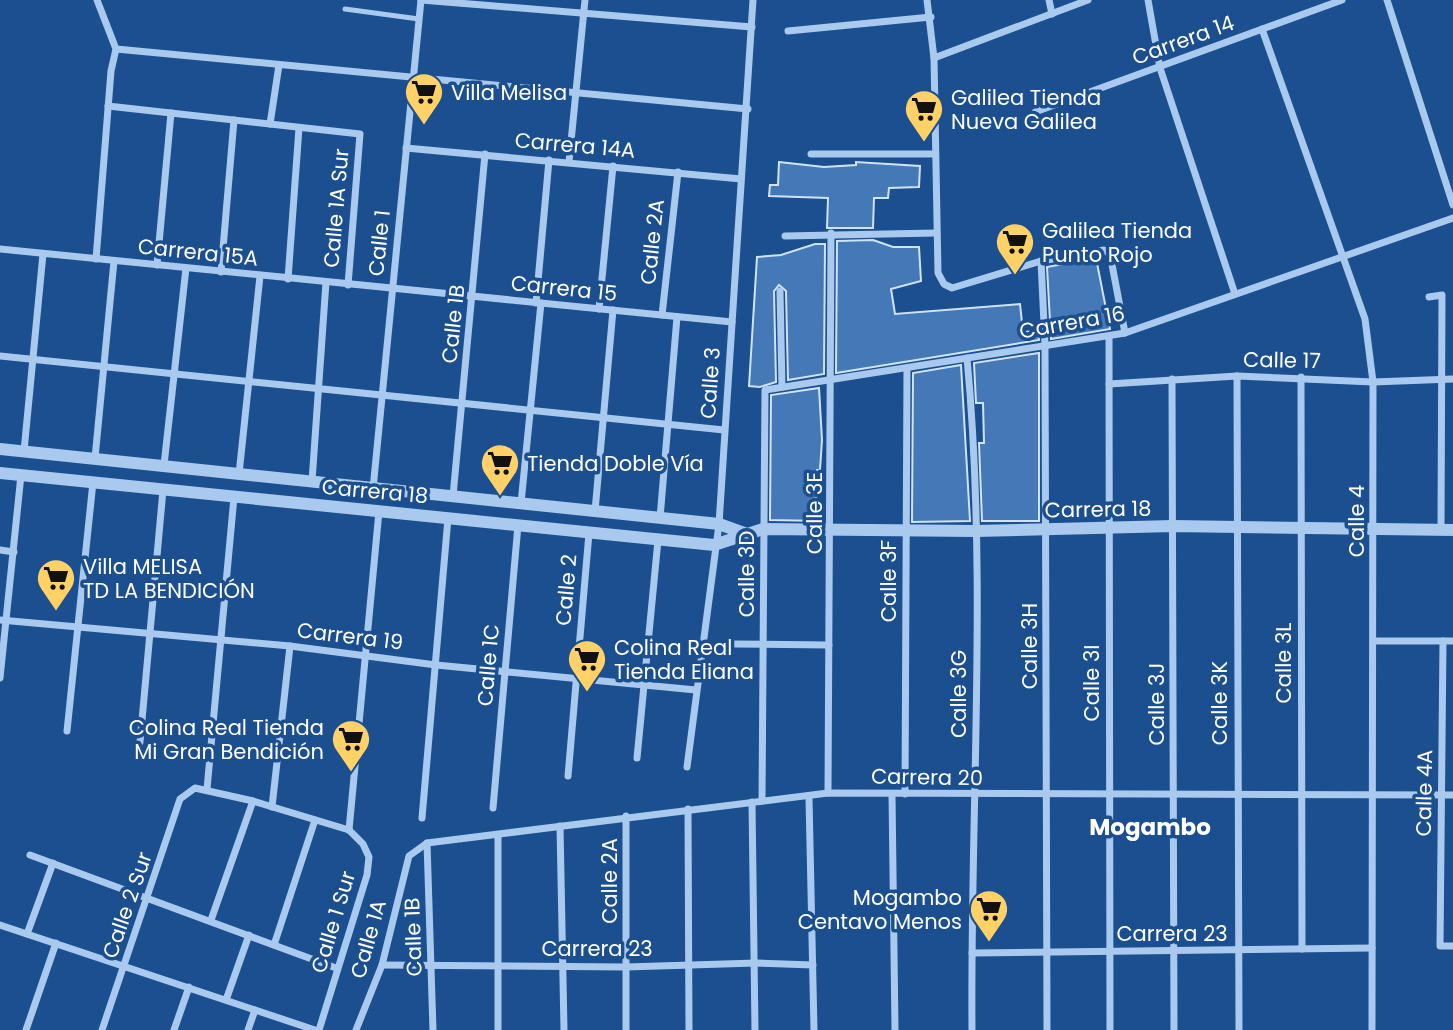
<svg xmlns="http://www.w3.org/2000/svg" width="1453" height="1030" font-family="Poppins,sans-serif">
	<style>
		.building { fill: #4478b7; stroke: #cfe3fa; stroke-width: 2 }
		.lines { fill: none; stroke-linecap: round; stroke-linejoin: round }
		.service { stroke: #a9c9ee; stroke-width: 5 }
		.minor { stroke: #a9c9ee; stroke-width: 7 }
		.tertiary { stroke: #a9c9ee; stroke-width: 12 }
		.labels { text-anchor: middle; dominant-baseline: central; stroke-width: 7; stroke-linejoin: round; paint-order: stroke }
		.street-label { font-size: 21px; fill: #fff; stroke: #1b4f8f }
		.poi-label { font-size: 21px; fill: #fff; stroke: #1b4f8f; text-anchor: start }
		.neighbourhood-label { font-size: 23px; font-weight: bold; fill: #fff; stroke: #1b4f8f }
	</style>
	<rect width="100%" height="100%" fill="#1b4f8f"/>
	<!-- building -->
	<g class="building">
		<path d="M779,162L824,167L856,165V162L920,166L919,187L889,188L888,198H874L873,228H827L828,198L769,196L770,185H778Z"/>
		<path d="M873,240L893,247H919L921,281L891,289L895,314L1020,304L1023,332L1038,331L1039,340L836,373L837,241Z"/>
		<path d="M815,244H825L824,374L788,380L786,291L779,285L774,291L776,382L760,387L749,386L757,257L781,255Z"/>
		<path d="M1096,258L1110,329L1051,339L1047,267Z"/>
		<path d="M1039,353V521H982L979,443H984L983,403H976L974,363Z"/>
		<path d="M961,365L970,521L912,522L913,373Z"/>
		<path d="M819,388L822,440L820,470H817L816,510H820V521L770,520L771,395Z"/>
	</g>
	<g class="lines">
		<!-- service -->
		<path class="service" d="M345,9L419,19"/>
		<!-- minor -->
		<g class="minor">
			<path d="M421,0L752,27"/>
			<path d="M927,0L934,58L938,273L944,284L952,288L1041,261L1104,250L1110,254L1125,333"/>
			<path d="M1049,0L1052,14"/>
			<path d="M1148,0L1160,68L1235,294"/>
			<path d="M1387,0L1453,205"/>
			<path d="M1262,29L1365,319L1373,382L1372,1030"/>
			<path d="M788,31L931,17"/>
			<path d="M116,49L748,109"/>
			<path d="M934,58L1088,0"/>
			<path d="M108,106L360,134L348,285"/>
			<path d="M1035,112L1342,0"/>
			<path d="M270,124L279,65"/>
			<path d="M406,148L741,179"/>
			<path d="M811,154H935"/>
			<path d="M569,162L585,0"/>
			<path d="M785,236L936,233"/>
			<path d="M0,249L732,322"/>
			<path d="M96,259L111,71L116,49L97,0"/>
			<path d="M1041,261L1045,345L1047,1030"/>
			<path d="M157,265L171,113"/>
			<path d="M221,272L234,120"/>
			<path d="M288,279L299,128"/>
			<path d="M780,291L782,387"/>
			<path d="M1429,297L1442,295L1441,530"/>
			<path d="M536,303L549,160"/>
			<path d="M599,309L613,166"/>
			<path d="M662,315L678,172"/>
			<path d="M1109,337L1110,1030"/>
			<path d="M0,356L724,430"/>
			<path d="M967,358C988,581 970,807 972,1030"/>
			<path d="M1237,376L1239,1030"/>
			<path d="M1301,377L1302,949"/>
			<path d="M1172,379L1174,1030"/>
			<path d="M1109,384L1237,376L1373,382L1453,379"/>
			<path d="M24,451L43,254"/>
			<path d="M95,458L114,261"/>
			<path d="M164,465L186,268"/>
			<path d="M239,474L260,276"/>
			<path d="M312,481L326,282"/>
			<path d="M373,489L421,0"/>
			<path d="M453,496L485,154"/>
			<path d="M521,503L541,303"/>
			<path d="M595,511L613,310"/>
			<path d="M660,518L677,317"/>
			<path d="M0,550L14,552"/>
			<path d="M0,620L290,646L436,665L696,690"/>
			<path d="M1373,641H1453"/>
			<path d="M1443,641L1440,946H1453"/>
			<path d="M734,644L829,645"/>
			<path d="M0,678L21,475"/>
			<path d="M67,731L93,482"/>
			<path d="M140,742L163,490"/>
			<path d="M637,758L658,540"/>
			<path d="M687,767L719,524L753,0"/>
			<path d="M568,776L589,533"/>
			<path d="M207,789L234,497"/>
			<path d="M828,793L831,233"/>
			<path d="M892,794L895,1030"/>
			<path d="M905,794L907,368"/>
			<path d="M809,798L814,1030"/>
			<path d="M762,801L765,390L1125,333L1453,218"/>
			<path d="M752,802L755,1030"/>
			<path d="M272,807L290,646"/>
			<path d="M493,808L518,525"/>
			<path d="M688,809L689,1030"/>
			<path d="M626,816V1030"/>
			<path d="M422,818L448,518"/>
			<path d="M560,826L564,1030"/>
			<path d="M349,830L379,511"/>
			<path d="M498,835V1030"/>
			<path d="M427,843L433,1030"/>
			<path d="M30,855L336,968"/>
			<path d="M211,920L253,801"/>
			<path d="M0,925L315,1030"/>
			<path d="M27,934L53,863"/>
			<path d="M274,945L315,820"/>
			<path d="M972,953L1372,948"/>
			<path d="M382,965L626,967L756,963L813,965"/>
			<path d="M226,1000L249,935"/>
			<path d="M26,1030L56,943"/>
			<path d="M102,1030L180,799L195,788L253,801L349,830L363,844L369,857L367,875L319,1030"/>
			<path d="M174,1030L189,987"/>
			<path d="M248,1030L255,1010"/>
			<path d="M356,1030L382,965L409,856L427,843L828,793L1453,795"/>
		</g>
		<!-- tertiary -->
		<g class="tertiary">
			<path d="M0,449L719,524L744,533"/>
			<path d="M0,473L714,545L763,529L975,531L1173,526L1453,530"/>
		</g>
	</g>
	<!-- icons -->
	<defs>
		<g id="supermarket-pin" transform="scale(2.0125)"><path d="M0 17L-7.5 6A9.5 9.5 0 1 1 7.5 6Z" fill="#ffd166" stroke="#1b4f8f"/><path d="M-6-5.5h2.5l.6 2H6L4.5 2H-2.5L-4.4-4H-6ZM-1.5 3.2a1.3 1.3 0 1 0 .1 0ZM3 3.2a1.3 1.3 0 1 0 .1 0Z" fill="#111"/></g>
	</defs>
	<g fill-rule="evenodd">
		<use href="#supermarket-pin" x="424" y="92"/>
		<use href="#supermarket-pin" x="924" y="109"/>
		<use href="#supermarket-pin" x="1015" y="242"/>
		<use href="#supermarket-pin" x="500" y="463"/>
		<use href="#supermarket-pin" x="56" y="578"/>
		<use href="#supermarket-pin" x="587" y="659"/>
		<use href="#supermarket-pin" x="351" y="739"/>
		<use href="#supermarket-pin" x="989" y="909"/>
	</g>
	<g class="labels">
		<!-- street labels -->
		<g class="street-label">
			<text transform="translate(1183 40) rotate(-20)">Carrera 14</text>
			<text transform="translate(575 145) rotate(5)">Carrera 14A</text>
			<text transform="translate(336 208) rotate(-85)">Calle 1A Sur</text>
			<text transform="translate(652 242) rotate(-84)">Calle 2A</text>
			<text transform="translate(379 243) rotate(-84)">Calle 1</text>
			<text transform="translate(198 252) rotate(6)">Carrera 15A</text>
			<text transform="translate(564 288) rotate(6)">Carrera 15</text>
			<text transform="translate(1072 322) rotate(-10)">Carrera 16</text>
			<text transform="translate(453 324) rotate(-84)">Calle 1B</text>
			<text transform="translate(1282 360) rotate(1)">Calle 17</text>
			<text transform="translate(710 383) rotate(-86)">Calle 3</text>
			<text transform="translate(375 491) rotate(5)">Carrera 18</text>
			<text transform="translate(1098 509) rotate(-1)">Carrera 18</text>
			<text transform="translate(814 513) rotate(-90)">Calle 3E</text>
			<text transform="translate(1356 521) rotate(-90)">Calle 4</text>
			<text transform="translate(746 574) rotate(-90)">Calle 3D</text>
			<text transform="translate(888 581) rotate(-90)">Calle 3F</text>
			<text transform="translate(566 590) rotate(-85)">Calle 2</text>
			<text transform="translate(350 636) rotate(7)">Carrera 19</text>
			<text transform="translate(1029 646) rotate(-90)">Calle 3H</text>
			<text transform="translate(1283 663) rotate(-90)">Calle 3L</text>
			<text transform="translate(488 665) rotate(-85)">Calle 1C</text>
			<text transform="translate(1091 683) rotate(-90)">Calle 3I</text>
			<text transform="translate(958 694) rotate(-90)">Calle 3G</text>
			<text transform="translate(1219 703) rotate(-90)">Calle 3K</text>
			<text transform="translate(1156 704) rotate(-90)">Calle 3J</text>
			<text transform="translate(927 777) rotate(1)">Carrera 20</text>
			<text transform="translate(1424 793) rotate(-89)">Calle 4A</text>
			<text transform="translate(609 881) rotate(-90)">Calle 2A</text>
			<text transform="translate(127 905) rotate(-71)">Calle 2 Sur</text>
			<text transform="translate(333 922) rotate(-73)">Calle 1 Sur</text>
			<text x="1172" y="933">Carrera 23</text>
			<text transform="translate(413 937) rotate(-92)">Calle 1B</text>
			<text transform="translate(368 939) rotate(-74)">Calle 1A</text>
			<text x="597" y="948">Carrera 23</text>
		</g>
		<!-- poi labels -->
		<g class="poi-label">
			<text x="451" y="92">Villa Melisa</text>
			<text x="951" y="97">Galilea Tienda<tspan x="951" dy="24">Nueva Galilea</tspan></text>
			<text x="1042" y="230">Galilea Tienda<tspan x="1042" dy="24">Punto Rojo</tspan></text>
			<text x="527" y="463">Tienda Doble Vía</text>
			<text x="83" y="566">Villa MELISA<tspan x="83" dy="24">TD LA BENDICIÓN</tspan></text>
			<text x="614" y="647">Colina Real<tspan x="614" dy="24">Tienda Eliana</tspan></text>
			<text x="324" y="727" text-anchor="end">Colina Real Tienda<tspan x="324" dy="24">Mi Gran Bendición</tspan></text>
			<text x="962" y="897" text-anchor="end">Mogambo<tspan x="962" dy="24">Centavo Menos</tspan></text>
		</g>
		<!-- neighbourhood labels -->
		<g class="neighbourhood-label">
			<text x="1150" y="827">Mogambo</text>
		</g>
	</g>
</svg>
